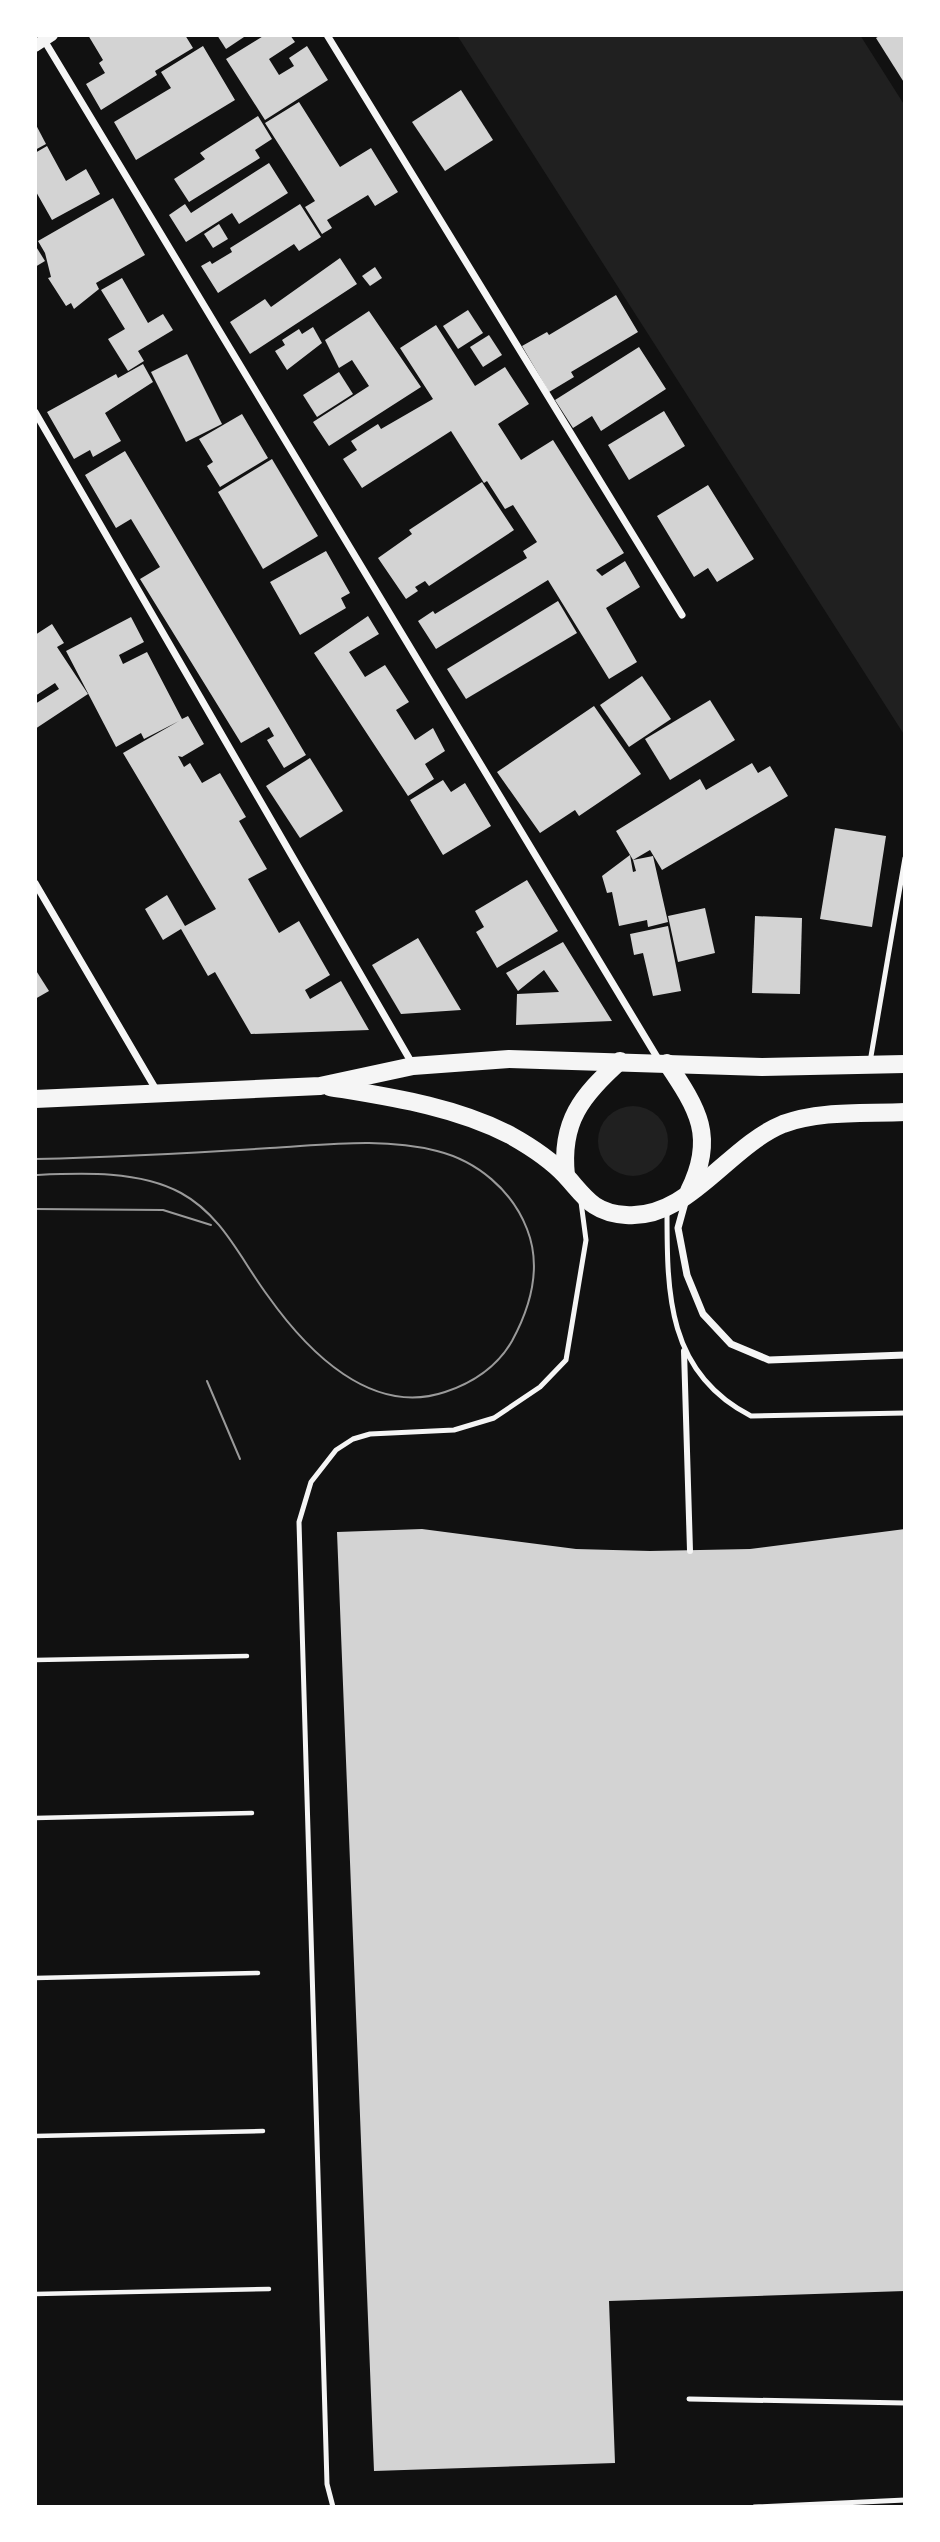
<svg xmlns="http://www.w3.org/2000/svg" width="940" height="2542" font-family="Barlow,sans-serif">
	<style>
		.green { fill: #202020 }
		.building { fill: #d3d3d3 }
		.lines { fill: none; stroke-linecap: round; stroke-linejoin: round }
		.path { stroke: #f5f5f5; stroke-width: 4.5 }
		.service { stroke: #f5f5f5; stroke-width: 5 }
		.pedestrian { stroke: #f5f5f5; stroke-width: 6 }
		.minor { stroke: #f5f5f5; stroke-width: 7 }
		.tertiary { stroke: #f5f5f5; stroke-width: 12 }
		.primary { stroke: #f5f5f5; stroke-width: 18 }
		.tram { stroke: #9a9a9a; stroke-width: 2 }
	</style>
	<rect width="100%" height="100%" fill="#111"/>
	<!-- green -->
	<g class="green">
		<path d="M457,35H860L905,106V736Z"/>
		<circle cx="633" cy="1141" r="35"/>
	</g>
	<!-- building -->
	<g class="building">
		<path d="M88,35H185L193,48L155,71L157,75L101,110L86,84L105,73L99,63L103,60Z"/>
		<path d="M217,35H247L226,49Z"/>
		<path d="M265,35H290L295,42L269,59L279,75L294,66L289,58L307,46L328,80L265,120L226,59Z"/>
		<path d="M881,35H905V84L876,38Z"/>
		<path d="M203,46L235,100L136,160L114,122L171,88L161,72Z"/>
		<path d="M461,90L493,140L445,171L412,122Z"/>
		<path d="M299,102L340,167L371,148L398,192L375,206L368,195L327,220L332,228L322,234L305,207L315,201L265,123Z"/>
		<path d="M258,116L272,139L255,150L260,158L189,202L174,179L205,159L200,153Z"/>
		<path d="M35,123L46,144L35,150Z"/>
		<path d="M47,146L66,181L86,169L100,194L52,220L35,190V153Z"/>
		<path d="M269,163L288,193L239,224L232,213L186,242L169,215L185,204L191,213Z"/>
		<path d="M113,198L145,255L96,283L99,289L74,309L71,303L66,306L48,278L51,277L45,253L38,241Z"/>
		<path d="M300,204L321,237L299,251L294,244L218,293L201,266L210,261L212,264L232,252L230,248Z"/>
		<path d="M219,224L228,239L213,248L204,234Z"/>
		<path d="M35,245L45,261L35,267Z"/>
		<path d="M340,258L357,284L250,354L230,322L265,299L271,307Z"/>
		<path d="M375,267L382,278L370,286L362,276Z"/>
		<path d="M122,278L148,323L163,314L173,330L138,351L144,361L128,371L108,339L125,329L101,290Z"/>
		<path d="M616,295L638,332L571,372L574,377L549,392L522,346L547,332L549,335Z"/>
		<path d="M468,310L483,333L458,349L443,326Z"/>
		<path d="M369,311L421,387L329,446L313,422L369,386L352,360L339,368L325,340Z"/>
		<path d="M436,325L475,386L505,367L529,404L498,424L521,460L553,440L624,553L596,570L602,576L625,561L640,587L606,608L637,662L609,679L548,580L436,649L418,621L433,611L435,614L527,558L523,551L537,542L513,505L505,509L487,481L484,483L451,431L362,488L343,459L357,450L351,441L378,424L381,429L433,399L400,348Z"/>
		<path d="M313,327L322,343L287,370L275,351L285,345L282,340L299,329L302,334Z"/>
		<path d="M489,335L502,355L483,367L470,347Z"/>
		<path d="M639,347L666,389L601,431L592,416L573,428L555,400Z"/>
		<path d="M187,354L222,424L186,442L151,372Z"/>
		<path d="M143,364L153,382L105,413L121,441L93,457L90,450L74,459L47,412L116,374L118,378Z"/>
		<path d="M339,372L353,394L317,417L303,395Z"/>
		<path d="M664,411L685,446L629,480L608,445Z"/>
		<path d="M242,414L268,458L220,487L207,466L213,462L199,439Z"/>
		<path d="M125,451L306,755L284,768L267,740L274,736L269,727L241,743L140,579L160,567L131,519L116,528L85,475Z"/>
		<path d="M272,459L318,536L263,569L218,492Z"/>
		<path d="M482,482L514,530L429,586L425,581L415,587L418,591L406,599L378,558L412,534L409,530Z"/>
		<path d="M708,485L754,559L717,582L708,568L694,577L657,516Z"/>
		<path d="M326,551L350,593L341,598L346,608L300,635L270,582Z"/>
		<path d="M558,601L577,633L466,699L447,669Z"/>
		<path d="M368,616L379,634L349,652L365,677L385,665L409,702L396,710L415,740L433,728L445,751L425,764L434,779L408,796L314,653Z"/>
		<path d="M131,617L144,642L119,655L123,664L147,652L182,719L188,716L204,744L182,757L178,756L184,767L190,763L202,783L220,773L246,817L239,821L267,869L248,879L279,933L299,921L330,975L305,990L310,999L341,981L369,1030L251,1034L215,972L208,976L181,929L163,940L145,909L167,895L185,926L216,909L123,753L179,721L144,739L141,733L116,747L66,651Z"/>
		<path d="M52,624L64,643L57,647L88,694L35,729V704L59,689L55,683L35,696V635Z"/>
		<path d="M642,676L671,719L629,747L600,705Z"/>
		<path d="M710,700L735,740L670,780L645,739Z"/>
		<path d="M594,706L641,774L579,816L575,810L540,833L497,772Z"/>
		<path d="M310,758L343,811L300,838L266,786Z"/>
		<path d="M752,763L758,773L770,766L788,796L662,870L650,850L633,860L616,831L700,779L706,790Z"/>
		<path d="M443,780L451,792L465,783L491,826L443,855L410,800Z"/>
		<path d="M835,828L886,836L872,927L820,919Z"/>
		<path d="M630,855L633,872L636,871L633,860L653,856L668,922L648,927L647,920L619,926L612,892L607,893L602,876Z"/>
		<path d="M527,880L558,931L497,968L476,932L484,927L475,911Z"/>
		<path d="M705,908L715,953L678,962L668,916Z"/>
		<path d="M755,916L802,918L800,994L752,993Z"/>
		<path d="M668,926L681,991L653,996L643,953L634,955L630,934Z"/>
		<path d="M418,938L461,1010L401,1014L372,965Z"/>
		<path d="M563,942L612,1021L516,1025L517,994L559,992L544,970L518,991L506,973Z"/>
		<path d="M35,969L49,991L35,999Z"/>
		<path d="M422,1529L576,1549L650,1551L750,1549L905,1529V2291L609,2301L615,2463L374,2471L337,1532Z"/>
	</g>
	<g class="lines">
		<!-- path -->
		<g class="path">
			<path d="M35,1660L247,1656"/>
			<path d="M35,1818L252,1813"/>
			<path d="M35,1978L258,1973"/>
			<path d="M35,2136L263,2131"/>
			<path d="M35,2294L269,2289"/>
		</g>
		<!-- service -->
		<g class="service">
			<path d="M870,1062L905,858"/>
			<path d="M667,1211C667,1294 667,1373 751,1416L905,1413"/>
			<path d="M689,2399L905,2403"/>
			<path d="M333,2507L327,2484L299,1522L311,1482L336,1450L353,1439L370,1434L454,1430L494,1418L540,1387L566,1360L586,1240L581,1202"/>
			<path d="M754,2507L905,2500"/>
		</g>
		<!-- pedestrian -->
		<path class="pedestrian" d="M684,1351L690,1551"/>
		<!-- minor -->
		<g class="minor">
			<path d="M327,35L682,615"/>
			<path d="M44,40L660,1062"/>
			<path d="M35,412L413,1065"/>
			<path d="M35,883L158,1093"/>
			<path d="M686,1199L678,1228L687,1275L703,1314L731,1344L769,1360L905,1355"/>
		</g>
		<!-- tertiary -->
		<path class="tertiary" d="M35,46L52,35"/>
		<!-- primary -->
		<g class="primary">
			<path d="M667,1063C698,1109 716,1137 689,1191"/>
			<path d="M330,1087C390,1097 454,1106 510,1135C528,1145 551,1160 566,1176C585,1197 593,1213 626,1215C688,1220 727,1147 783,1124C820,1110 866,1114 905,1112"/>
			<path d="M35,1099L320,1086L413,1066L509,1059L762,1067L905,1064"/>
			<path d="M566,1176C560,1121 582,1096 620,1061"/>
		</g>
		<!-- tram -->
		<g class="tram">
			<path d="M35,1159C114,1157 192,1153 270,1148C325,1145 383,1137 437,1151C477,1161 512,1190 527,1229C542,1267 531,1306 512,1341C497,1367 472,1383 445,1392C371,1417 307,1351 268,1296C241,1260 223,1216 181,1193C139,1170 81,1173 35,1175"/>
			<path d="M35,1209L163,1210L211,1225"/>
			<path d="M207,1381L240,1459"/>
		</g>
	</g>
	<!-- border -->
	<rect width="940" height="2542" fill="none" stroke="#ffffff" stroke-width="74"/>
</svg>
